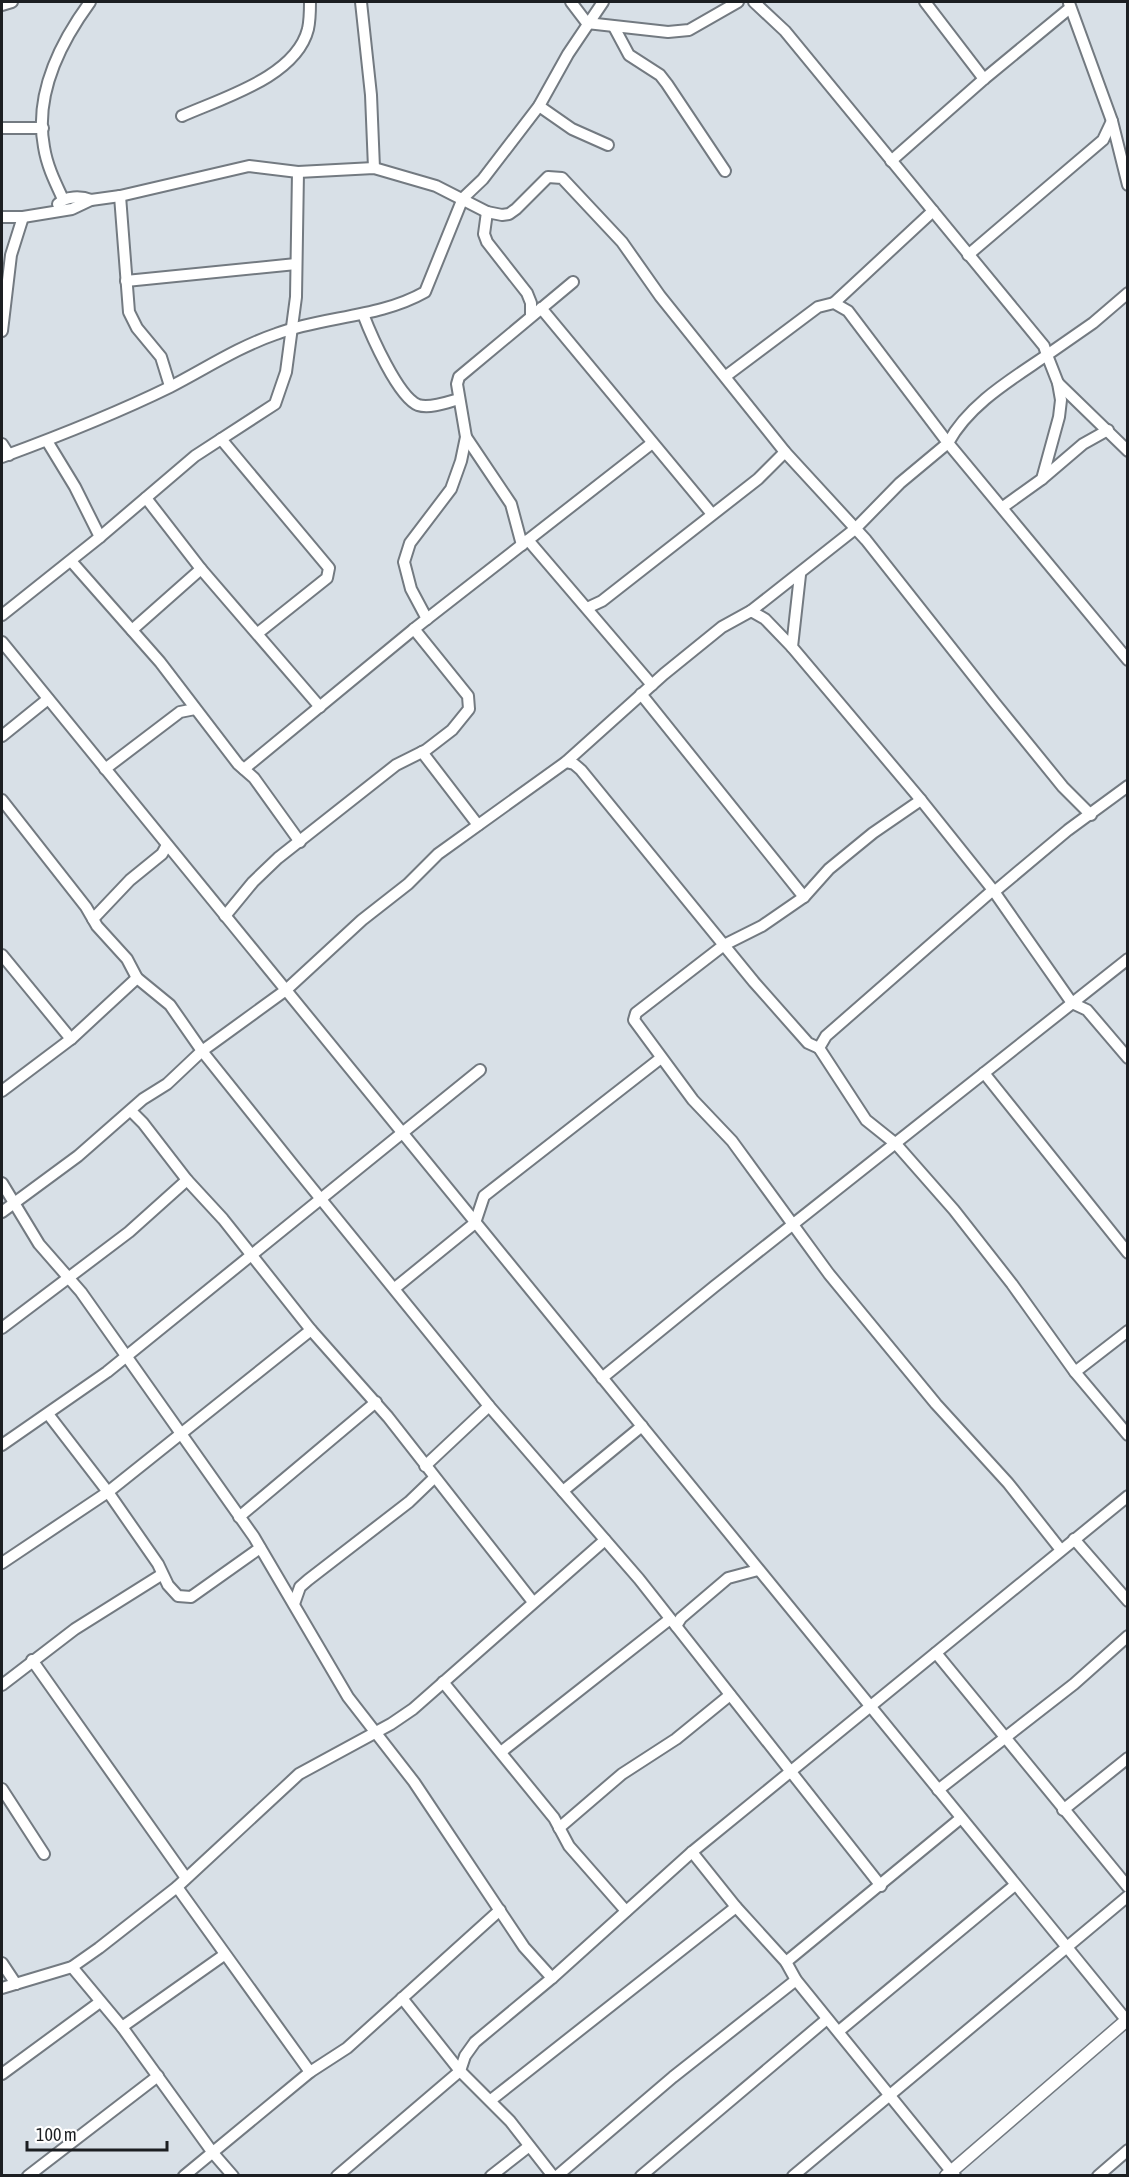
<svg xmlns="http://www.w3.org/2000/svg" width="1129" height="2177" font-family="'Asap Condensed',sans-serif">
	<style>
		.lines { fill: none; stroke-linecap: round; stroke-linejoin: round }
		.minor-casing { stroke: #737a81; stroke-width: 14 }
		.tertiary-casing { stroke: #737a81; stroke-width: 15 }
		.minor { stroke: #fff; stroke-width: 10 }
		.tertiary { stroke: #fff; stroke-width: 12 }
	</style>
	<rect width="100%" height="100%" fill="#d8e0e7"/>
	<g class="lines">
		<!-- minor casing -->
		<g class="minor-casing">
			<g id="minor">
				<path d="M361,2L371,95L374,168"/>
				<path d="M571,2L587,23L668,32L689,30L738,2"/>
				<path d="M754,2L785,31L1044,346L1047,355C1012,379 969,404 948,443L1128,660"/>
				<path d="M925,2L984,79L1070,8"/>
				<path d="M1069,3L1112,121L1128,185"/>
				<path d="M2,5L12,2"/>
				<path d="M614,27L629,55L660,75L667,84L725,171"/>
				<path d="M539,106L572,129L608,145"/>
				<path d="M182,116C222,98 296,77 308,29C310,20 310,10 310,2"/>
				<path d="M2,128H43"/>
				<path d="M891,161L984,79"/>
				<path d="M120,196L129,312L137,328L161,357L170,386"/>
				<path d="M63,199C55,182 47,166 44,147C34,94 60,43 90,2"/>
				<path d="M58,204C66,196 81,196 91,200"/>
				<path d="M487,212L484,234L487,242L527,293L531,303V316"/>
				<path d="M2,217H23L72,209L91,200L120,196L249,166L298,172L374,168L436,186L487,212L502,215L509,214L516,209L548,177L562,178L622,242L660,296L785,452L866,540L994,702L1063,787L1091,815"/>
				<path d="M968,255L1103,140L1112,121"/>
				<path d="M126,281L296,264"/>
				<path d="M834,303L933,211"/>
				<path d="M541,308L712,514"/>
				<path d="M363,314C371,335 398,397 418,405C430,409 448,402 459,399"/>
				<path d="M2,331L11,255L23,217"/>
				<path d="M726,376L818,307L834,303L848,311L948,443L900,483L855,529L751,611"/>
				<path d="M1058,383L1128,451"/>
				<path d="M466,437L511,504L522,545"/>
				<path d="M221,439L329,568L327,578L258,633"/>
				<path d="M47,441L75,487L100,537"/>
				<path d="M2,444L9,455"/>
				<path d="M2,457C59,436 115,414 170,387C205,369 238,347 276,334C324,316 379,318 425,292L463,198L483,179L539,106L568,54L603,2"/>
				<path d="M1042,479L1083,444L1108,430"/>
				<path d="M146,498L201,569L320,707"/>
				<path d="M1003,507L1042,479L1059,417L1061,400L1058,383L1047,355L1093,323L1128,293"/>
				<path d="M528,540L652,685"/>
				<path d="M71,561L160,662L238,764L254,778L300,842"/>
				<path d="M800,575L792,647L921,800L993,890L1072,1003L1087,1010L1128,1058"/>
				<path d="M587,608L602,601L758,479L785,452"/>
				<path d="M2,615L100,537L195,456L275,404L286,372L296,297L298,172"/>
				<path d="M427,619L411,589L404,562L410,543L451,489L461,461L466,437L457,384L459,377L573,282"/>
				<path d="M132,630L201,569"/>
				<path d="M2,642L1128,2022"/>
				<path d="M641,694L804,897"/>
				<path d="M2,736L48,699"/>
				<path d="M422,752L478,825"/>
				<path d="M566,762L574,764L581,770L754,982L808,1043L819,1048"/>
				<path d="M105,769L180,712L195,709"/>
				<path d="M244,769L414,629L651,444"/>
				<path d="M2,800L86,907L97,926L127,959L137,978L170,1005L202,1051L294,1166L489,1406L639,1579L881,1886"/>
				<path d="M921,800L873,833L829,869L804,897L762,926L724,945L636,1013L634,1020L693,1100L732,1141L829,1274L936,1404L1008,1483L1061,1550"/>
				<path d="M993,890L826,1036L819,1048L866,1120L896,1144L954,1210L1012,1284L1075,1372L1128,1435"/>
				<path d="M994,892L1068,830L1128,786"/>
				<path d="M225,916L253,882L278,858L396,765L426,750L452,730L469,709L468,696L414,629"/>
				<path d="M93,919L130,880L162,854L167,845"/>
				<path d="M2,955L71,1039"/>
				<path d="M984,1073L1128,1253"/>
				<path d="M2,1091L71,1039L137,978"/>
				<path d="M131,1111L143,1123L187,1180L223,1219L311,1330L388,1417L533,1602"/>
				<path d="M2,1183L39,1244L81,1292L254,1537L348,1697L414,1782L524,1947L552,1978"/>
				<path d="M2,1212L78,1156L143,1099L167,1084L202,1051L286,990L362,920L408,884L438,854L566,762L664,674L722,627L751,611L765,619L792,647"/>
				<path d="M395,1288L475,1223L484,1196L661,1058"/>
				<path d="M2,1328L129,1232L187,1180"/>
				<path d="M1075,1372L1128,1331"/>
				<path d="M602,1378L715,1286L1128,959"/>
				<path d="M48,1414L108,1492L158,1564L168,1585L178,1596L191,1597L260,1548"/>
				<path d="M2,1445L107,1372L480,1070"/>
				<path d="M425,1466L489,1406"/>
				<path d="M563,1491L642,1426"/>
				<path d="M239,1517L376,1402"/>
				<path d="M1074,1539L1128,1601"/>
				<path d="M2,1563L108,1492L311,1330"/>
				<path d="M294,1604L300,1587L308,1580L409,1502L434,1478"/>
				<path d="M676,1626L681,1618L728,1578L758,1570"/>
				<path d="M936,1653L1128,1887"/>
				<path d="M32,1660L186,1878"/>
				<path d="M443,1682L554,1818L569,1846L626,1911"/>
				<path d="M2,1685L75,1629L161,1575"/>
				<path d="M501,1752L670,1619"/>
				<path d="M2,1789L44,1854"/>
				<path d="M938,1790L1074,1684L1128,1636"/>
				<path d="M1063,1810L1128,1758"/>
				<path d="M559,1828L622,1774L676,1739L730,1695"/>
				<path d="M692,1852L736,1907L786,1962L796,1980L955,2176"/>
				<path d="M177,1887L310,2072"/>
				<path d="M786,1962L961,1818"/>
				<path d="M2,1963L16,1984"/>
				<path d="M72,1967L122,2027L213,2153L233,2176"/>
				<path d="M2,1988L72,1967L99,1948L177,1887L299,1774L391,1724L413,1709L605,1540"/>
				<path d="M402,1998L460,2071L510,2121L553,2176"/>
				<path d="M122,2027L224,1955"/>
				<path d="M839,2031L1015,1885"/>
				<path d="M2,2074L100,2002"/>
				<path d="M491,2100L736,1907"/>
				<path d="M28,2176L158,2076"/>
				<path d="M184,2176L310,2072L347,2048L500,1910"/>
				<path d="M337,2176L460,2071L465,2056L475,2042L552,1978L692,1852L1128,1496"/>
				<path d="M491,2176L528,2147"/>
				<path d="M557,2176L673,2077L796,1980"/>
				<path d="M641,2176L827,2019"/>
				<path d="M793,2176L1128,1896"/>
				<path d="M1098,2176L1128,2150"/>
			</g>
		</g>
		<!-- tertiary casing -->
		<g class="tertiary-casing">
			<path id="tertiary" d="M946,2176L1128,2019"/>
		</g>
		<!-- minor -->
		<use href="#minor" class="minor"/>
		<!-- tertiary -->
		<use href="#tertiary" class="tertiary"/>
	</g>
	<!-- border -->
	<rect width="1129" height="2177" fill="none" stroke="#1c1f22" stroke-width="6"/>
	<!-- scale -->
	<path d="M27 2141v9h140v-9" fill="none" stroke="#1c1f22" stroke-width="3"/>
	<text x="36" y="2141" font-size="18" fill="#1c1f22" stroke="#ffffff" stroke-width="4.5" paint-order="stroke">100 m</text>
</svg>
